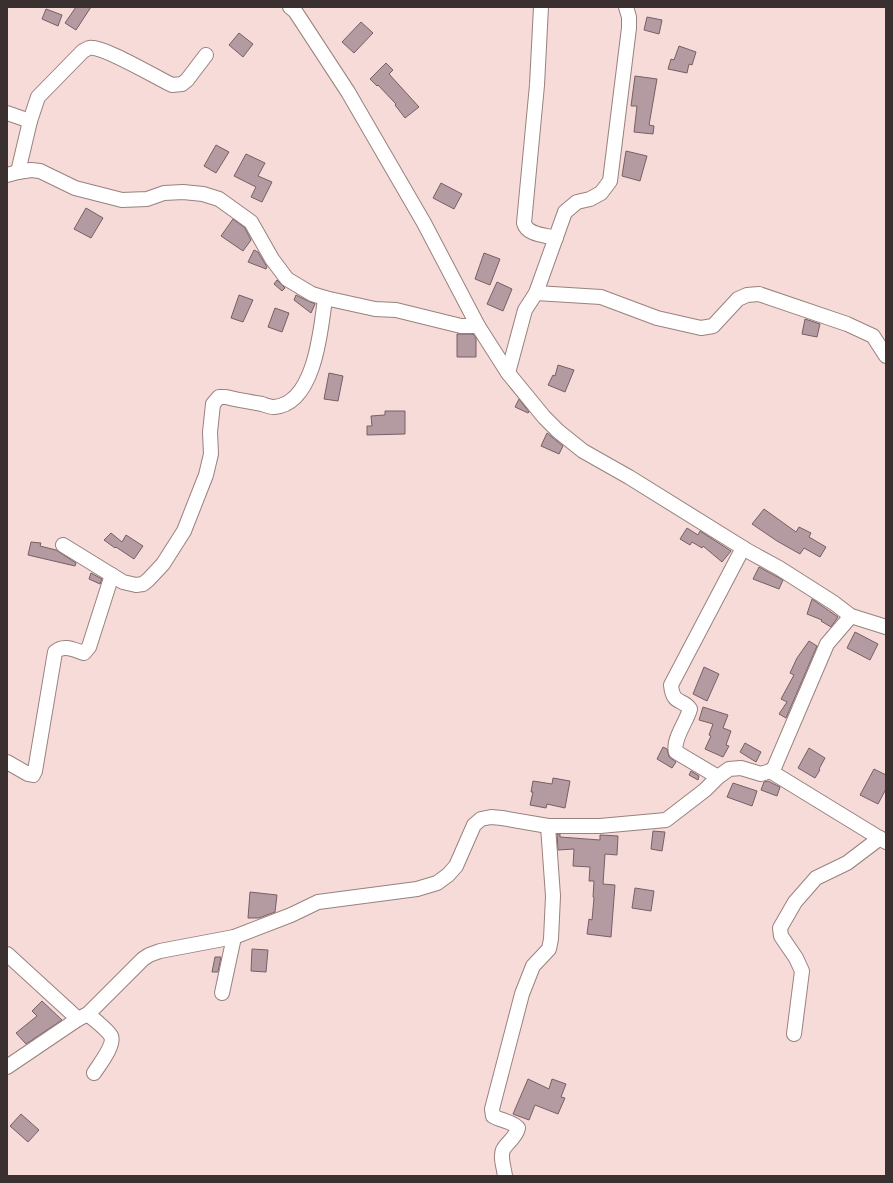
<svg xmlns="http://www.w3.org/2000/svg" width="893" height="1183" font-family="'Source Serif 4',serif">
	<style>
		.building { fill: #b49ba1; stroke: #766065 }
		.lines { fill: none; stroke-linecap: round; stroke-linejoin: round }
		.minor-casing { stroke: #99817f; stroke-width: 16 }
		.minor { stroke: #fff; stroke-width: 14 }
	</style>
	<rect width="100%" height="100%" fill="#f6dbd8"/>
	<!-- building -->
	<g class="building">
		<path d="M76,7H91L76,30L65,23Z"/>
		<path d="M46,9L62,15L58,26L42,19Z"/>
		<path d="M647,17L662,20L659,34L644,30Z"/>
		<path d="M361,22L373,33L354,53L342,42Z"/>
		<path d="M239,33L253,44L243,57L229,45Z"/>
		<path d="M679,46L696,52L692,65L689,64L687,73L668,69L671,59L674,60Z"/>
		<path d="M386,63L393,70L389,74L419,107L405,118L395,105L396,104L378,85L377,86L370,79Z"/>
		<path d="M635,76L657,79L649,125L654,126L653,134L634,132L637,106H631Z"/>
		<path d="M216,145L229,152L216,173L204,166Z"/>
		<path d="M626,151L647,156L640,181L622,176Z"/>
		<path d="M246,154L265,163L258,176L272,182L262,202L251,197L256,187L234,176Z"/>
		<path d="M441,183L462,194L454,209L433,198Z"/>
		<path d="M86,208L103,218L91,238L74,229Z"/>
		<path d="M233,219L245,228L251,240L243,251L221,236Z"/>
		<path d="M254,250L258,252L267,267L266,269L248,262Z"/>
		<path d="M484,253L500,259L490,285L475,279Z"/>
		<path d="M277,280L285,288L282,291L274,284Z"/>
		<path d="M497,282L512,289L503,311L487,304Z"/>
		<path d="M239,295L253,300L243,322L231,318Z"/>
		<path d="M296,295L308,301L315,304L311,313L294,300Z"/>
		<path d="M275,308L289,313L282,332L268,327Z"/>
		<path d="M805,319L820,324L817,337L802,334Z"/>
		<path d="M457,334H473L476,338V357H457Z"/>
		<path d="M558,365L574,370L565,392L548,385L553,375L555,376Z"/>
		<path d="M329,373L343,376L338,401L324,399Z"/>
		<path d="M519,399L529,412L528,413L515,407Z"/>
		<path d="M385,411H405V434L367,435V426H372L371,416L385,415Z"/>
		<path d="M547,433L563,446L559,454L541,446Z"/>
		<path d="M764,509L796,532L799,527L811,533L809,537L826,547L820,557L804,548L800,554L777,541L752,524Z"/>
		<path d="M687,528L698,535L700,531L731,551L722,562L703,546L702,548L692,542L690,545L680,539Z"/>
		<path d="M111,533L122,542L126,535L143,546L134,559L116,547L115,548L104,540Z"/>
		<path d="M31,542L41,543L40,546L56,550L76,563L75,566L28,555Z"/>
		<path d="M759,567L783,580L779,589L753,579Z"/>
		<path d="M91,573L102,579L100,584L89,579Z"/>
		<path d="M812,599L838,617L831,627L821,621L822,620L807,614Z"/>
		<path d="M855,632L878,644L870,660L847,648Z"/>
		<path d="M809,641L817,646L786,718L779,714L787,702L781,699L794,675L790,673L797,658Z"/>
		<path d="M704,667L719,674L707,701L693,694Z"/>
		<path d="M703,707L728,715L723,728L731,731L726,745L729,746L723,757L705,749L711,736L709,735L713,724L699,720Z"/>
		<path d="M745,743L761,752L756,762L740,752Z"/>
		<path d="M663,747L667,749L669,757L676,762L672,768L657,759Z"/>
		<path d="M809,748L825,758L819,769L820,770L815,778L798,768Z"/>
		<path d="M874,769L886,775V789L878,804L860,795Z"/>
		<path d="M691,771L699,776L698,780L689,775Z"/>
		<path d="M553,778L570,781L565,808L547,804L546,808L530,805L533,792H531L533,781L552,784Z"/>
		<path d="M768,781L780,787L777,796L761,790L764,782Z"/>
		<path d="M733,783L757,791L752,806L727,797Z"/>
		<path d="M653,831L665,832L662,851L651,849Z"/>
		<path d="M557,834H560V837L600,840V835L618,836L617,855L605,854L603,884L615,885L611,937L587,934L589,919L592,920L594,898L593,897L594,881H589L590,867L573,866L574,849L558,850Z"/>
		<path d="M635,888L654,891L651,911L632,908Z"/>
		<path d="M250,892L277,895L275,912L259,918H248Z"/>
		<path d="M252,949L268,950L266,972L251,971Z"/>
		<path d="M215,957H221L218,972H212Z"/>
		<path d="M42,1001L62,1020L26,1044L16,1033L37,1016L32,1011Z"/>
		<path d="M528,1079L549,1089L552,1079L566,1084L561,1097L565,1098L558,1114L535,1105L529,1120L513,1114Z"/>
		<path d="M21,1114L39,1130L28,1142L10,1126Z"/>
	</g>
	<g class="lines">
		<!-- minor casing -->
		<g class="minor-casing">
			<g id="minor">
				<path d="M290,7L295,11L348,92L424,223L478,326"/>
				<path d="M541,7L537,85L524,223C527,235 545,235 556,238"/>
				<path d="M7,113L30,121"/>
				<path d="M18,172L30,121L38,97L83,51C84,51 88,48 89,48C102,45 157,78 172,85L182,84L187,80L206,55"/>
				<path d="M7,175L18,172L31,170L40,171L75,188L122,200L147,199L164,193L183,192L203,194L219,199L251,222L272,259L287,279L312,294L325,298L375,309L396,310L461,326H478L508,373L544,417L558,431L583,451L629,477L748,551L779,568L834,603L851,616L886,627"/>
				<path d="M536,293L601,297L657,318L701,328L713,326L738,299L747,295L759,294L847,324L873,336L886,356"/>
				<path d="M508,373L525,310L536,293L565,212L577,202L590,199L601,193L610,181L629,28V17L626,7"/>
				<path d="M63,545L123,582L136,585L143,584L148,580L163,564L184,531L206,475L211,454L210,432L213,404L219,397H226C238,400 250,402 262,404C265,405 270,407 274,407C315,404 321,329 325,298"/>
				<path d="M7,762L28,774L33,775L35,771L55,652C64,644 74,650 84,653L89,647L112,575"/>
				<path d="M770,771L886,842"/>
				<path d="M718,777L676,752C672,740 687,721 690,709C683,698 673,706 671,685L743,548"/>
				<path d="M7,954L78,1019"/>
				<path d="M222,993L234,937"/>
				<path d="M88,1014C94,1020 107,1029 111,1036C115,1045 99,1065 94,1073"/>
				<path d="M794,1034L802,971L796,958L781,936L780,928L795,902L816,878L847,863L880,838"/>
				<path d="M7,1067L78,1019L88,1014L143,959L149,955L160,951L234,937L291,915L318,902L417,889L437,883L448,875L456,866L474,825L481,819L491,817L502,818L548,826H600L666,820L705,790L718,777L729,769L741,768L761,774L770,771L774,768L827,644L851,616"/>
				<path d="M505,1176C504,1168 500,1157 503,1150C507,1142 516,1138 518,1128C512,1121 501,1121 493,1116L492,1109L522,994L533,966L549,949L551,939L553,896L548,826"/>
			</g>
		</g>
		<!-- minor -->
		<use href="#minor" class="minor"/>
	</g>
	<!-- border -->
	<rect width="893" height="1183" fill="none" stroke="#3a302f" stroke-width="16"/>
</svg>
